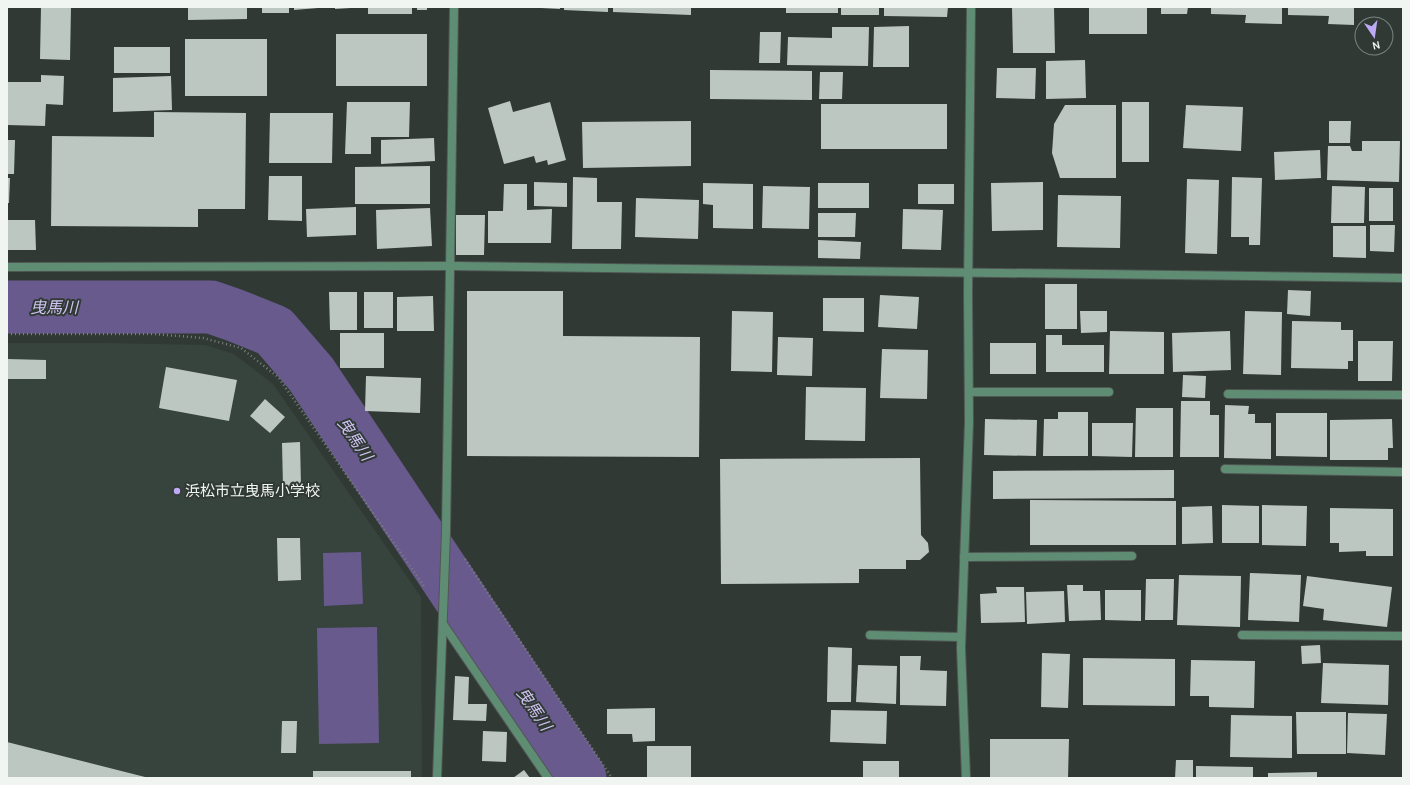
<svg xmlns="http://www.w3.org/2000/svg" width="1410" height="785" font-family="Karla,'Noto Sans JP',sans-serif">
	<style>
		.built { fill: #37443d }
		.water { fill: #685a8d }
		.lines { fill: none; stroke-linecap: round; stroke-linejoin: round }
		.river { stroke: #685a8d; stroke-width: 53 }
		.building { fill: #bdc7c1 }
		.street-casing { stroke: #505753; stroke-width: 10 }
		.path { stroke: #7a817d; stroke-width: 2.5; stroke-dasharray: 1 3; stroke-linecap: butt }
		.street { stroke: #5f8d74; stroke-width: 8 }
		.poi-dot { fill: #bda9f5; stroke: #313935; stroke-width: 1.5 }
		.labels { text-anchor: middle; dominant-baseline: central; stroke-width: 4; stroke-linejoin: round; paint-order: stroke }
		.poi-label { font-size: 15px; fill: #f0f5f2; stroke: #313935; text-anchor: start }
		.water-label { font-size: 16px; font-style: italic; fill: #cfc4f3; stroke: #313935 }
	</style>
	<rect width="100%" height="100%" fill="#313935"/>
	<!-- built -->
	<path class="built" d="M7,343H104L205,345L234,354L273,384L421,597L422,778H7Z"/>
	<!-- water -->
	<g class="water">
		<path d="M361,552L363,604L324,606L323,553Z"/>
		<path d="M377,627L379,743L319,744L317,628Z"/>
	</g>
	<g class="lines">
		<!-- river -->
		<path class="river" d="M7,307H211L234,315L274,331L311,374L580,778"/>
	</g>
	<!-- building -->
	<g class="building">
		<path d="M41,7H71L70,60L40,59Z"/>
		<path d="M188,7H247V19L188,20Z"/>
		<rect x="262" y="7" width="27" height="6"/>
		<path d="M294,7H318V8L294,10Z"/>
		<path d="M335,7H351V8L335,9Z"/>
		<rect x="368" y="7" width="44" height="7"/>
		<rect x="417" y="7" width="10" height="3"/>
		<path d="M541,7H560V9L541,8Z"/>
		<path d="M564,7H608V12L564,10Z"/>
		<path d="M613,7H691V15L613,12Z"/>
		<rect x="786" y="7" width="52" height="6"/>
		<rect x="841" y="7" width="38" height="8"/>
		<path d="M884,7H948L947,17L884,16Z"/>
		<path d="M1012,7H1054L1055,53H1013Z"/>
		<rect x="1089" y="7" width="58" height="27"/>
		<path d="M1161,7H1188L1187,14H1161Z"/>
		<path d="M1211,7H1282V24L1245,23L1246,15L1211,14Z"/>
		<path d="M1288,7H1354V25L1328,24L1329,16L1288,15Z"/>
		<path d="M909,26V67H873L874,27Z"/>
		<path d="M832,27H869L868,66L787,65L788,37L832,38Z"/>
		<path d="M760,32H781L780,63H759Z"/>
		<rect x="336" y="34" width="91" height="52"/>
		<rect x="185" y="39" width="82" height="57"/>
		<rect x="114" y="47" width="56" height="26"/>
		<path d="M1085,60L1086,98L1046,99V61Z"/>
		<path d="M997,68H1036L1035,99L996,98Z"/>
		<path d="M710,70L812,71V100L710,99Z"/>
		<path d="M820,72H843L842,99H819Z"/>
		<path d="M41,75L64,76L63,105L46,104L45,126L7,125V82H41Z"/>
		<path d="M171,76L172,110L113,112V78Z"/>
		<path d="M510,101L513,112L550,102L566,160L548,165L547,160L536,163L534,156L504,164L488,108Z"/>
		<path d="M347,102H410L409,137H371V154H345Z"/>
		<rect x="1122" y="102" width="27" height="60"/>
		<rect x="821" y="104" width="126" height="45"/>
		<path d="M1065,105H1116V178H1060L1052,153L1054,124Z"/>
		<path d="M1186,105L1243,107L1241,151L1183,148Z"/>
		<path d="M154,112L246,113L245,209H198V227L51,226L52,136L154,137Z"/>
		<path d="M270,113H333L332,163H269Z"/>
		<path d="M691,121V166L583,168L582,122Z"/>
		<path d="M1329,121H1351L1350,143H1329Z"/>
		<path d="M434,138L435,161L381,164V140Z"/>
		<path d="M7,140H15L14,174H7Z"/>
		<path d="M1362,141H1400L1399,182L1327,180L1328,146H1350L1352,151H1362Z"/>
		<path d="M1320,150L1321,178L1275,180L1274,152Z"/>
		<path d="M430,166V204H355V167Z"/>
		<path d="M269,176H302V221L268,220Z"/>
		<path d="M573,177L597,178V202H622L621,249H572Z"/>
		<path d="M1232,177L1262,178L1260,245H1249V237H1231Z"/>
		<path d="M7,178H10L9,203H7Z"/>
		<path d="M1187,179L1219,180L1217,254L1185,253Z"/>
		<path d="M534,182L567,183V207L534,206Z"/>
		<path d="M1043,182V230L992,231L991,183Z"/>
		<path d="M703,183L753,184V229L713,228V205L703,204Z"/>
		<rect x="818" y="183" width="51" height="25"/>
		<path d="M504,184H527V210L552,209L551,243H488V211H503Z"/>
		<rect x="918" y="184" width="36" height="20"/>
		<path d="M763,186L810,187L809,229L762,228Z"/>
		<path d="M1332,186L1365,187L1364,223H1331Z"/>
		<rect x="1369" y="188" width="24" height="33"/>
		<path d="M1058,195L1121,196L1120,248L1057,247Z"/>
		<path d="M636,198L699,200L698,239L635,237Z"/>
		<path d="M356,207V235L307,237L306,209Z"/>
		<path d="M430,208L432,246L377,249L376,210Z"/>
		<path d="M903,209L943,210L941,250L902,249Z"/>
		<path d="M818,213H856L855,237H818Z"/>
		<path d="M456,215H485L484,255H456Z"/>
		<path d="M7,220H35L36,250H7Z"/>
		<path d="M1370,225H1395L1394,252L1370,251Z"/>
		<path d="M1333,226H1366V258L1333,257Z"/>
		<path d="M818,240L861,242L860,259L818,258Z"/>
		<rect x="1045" y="284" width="32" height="45"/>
		<path d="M1288,290L1311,291L1310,316L1287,314Z"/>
		<path d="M467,291H563V336L700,337L699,457L467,456Z"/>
		<path d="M329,292H357V330H330Z"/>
		<rect x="364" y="292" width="29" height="36"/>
		<path d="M880,295L919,297L917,329L878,327Z"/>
		<path d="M433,296L434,331H397V297Z"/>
		<path d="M823,298H864V332L823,331Z"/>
		<path d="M732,311L773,312L772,372L731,371Z"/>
		<path d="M1080,311H1107V332L1081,333Z"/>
		<path d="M1245,311L1282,312L1281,375L1243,374Z"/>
		<path d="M1292,321L1341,322V330H1353V361H1348V369L1291,368Z"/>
		<path d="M1110,331L1164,332V374H1109Z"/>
		<path d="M1230,331L1231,370L1173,372L1172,333Z"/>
		<rect x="340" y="333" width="44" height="35"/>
		<path d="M1046,335H1062V345H1104V372H1046Z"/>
		<path d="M778,337L813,338L812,376L777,375Z"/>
		<path d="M1358,341H1393L1392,381H1358Z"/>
		<rect x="990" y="343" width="46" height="31"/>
		<path d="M882,349L928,350L927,399L880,398Z"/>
		<path d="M7,359L46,360V379H7Z"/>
		<path d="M166,367L237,380L229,421L159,408Z"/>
		<path d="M1183,375L1206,376L1205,398L1182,397Z"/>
		<path d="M366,376L421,378L420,413L365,411Z"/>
		<path d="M806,387L866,388L865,441L805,440Z"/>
		<path d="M265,399L285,417L270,433L250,416Z"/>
		<path d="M1181,401H1210V415H1219V457H1180Z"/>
		<path d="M1225,405L1249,406L1248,414H1255V423H1271V459L1224,458Z"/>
		<path d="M1136,408H1173V457H1135Z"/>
		<path d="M1058,412H1088V456H1043L1044,419H1058Z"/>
		<path d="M1276,413H1327V457L1276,456Z"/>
		<path d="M985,419L1037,420L1036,456L984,455Z"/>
		<path d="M1392,419L1393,448H1388V460H1330V420Z"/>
		<path d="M1092,423H1133L1132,457L1092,456Z"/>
		<path d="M300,442L301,486L283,487L282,443Z"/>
		<path d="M920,458L921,535L928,543L929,552L920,560H906V569H859V583L721,584L720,459Z"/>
		<path d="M1174,470V498L993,499V471Z"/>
		<path d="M1030,500L1176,501V545H1030Z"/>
		<path d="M1222,505L1259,506V543H1222Z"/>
		<path d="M1262,505L1307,506L1306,546L1262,545Z"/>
		<path d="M1212,506L1213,543L1182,544V507Z"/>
		<path d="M1330,508L1393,509V556H1366V551L1339,552V543H1330Z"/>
		<path d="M277,538H300L301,580L278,581Z"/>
		<path d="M1250,573L1301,575L1299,622L1248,620Z"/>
		<path d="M1179,575L1241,576L1240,627L1177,625Z"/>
		<path d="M1307,576L1392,587L1387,627L1323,620L1324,609L1303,606Z"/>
		<path d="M1146,579H1174L1173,620H1145Z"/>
		<path d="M1067,585H1083V591H1100L1101,620L1069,621Z"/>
		<path d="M996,587H1024L1025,622L981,623L980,594L997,593Z"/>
		<path d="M1105,590H1141V621L1105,620Z"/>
		<path d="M1064,591L1065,622L1027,624L1026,592Z"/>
		<path d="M1320,645L1321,663L1302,664L1301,646Z"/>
		<path d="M828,647L852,648L851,702H827Z"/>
		<path d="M1042,653L1070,654L1068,708L1041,707Z"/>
		<path d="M900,656H921L920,670L947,671L946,706L900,705Z"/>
		<path d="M1083,658L1175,659V706L1083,705Z"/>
		<path d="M1191,660L1255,661L1254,708L1209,707V696H1190Z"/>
		<path d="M1323,663L1389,665L1388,705L1321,703Z"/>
		<path d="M858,665L897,666L896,704L856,702Z"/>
		<path d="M455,676L469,677L468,704H487L486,721L453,720Z"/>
		<path d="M655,708V741L633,742L632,734H607V709Z"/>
		<path d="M831,710L887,711L886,744L830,742Z"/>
		<path d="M1296,712H1346V754H1297Z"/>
		<path d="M1348,713L1387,714L1385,755L1347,753Z"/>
		<path d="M1231,715L1292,716V758L1230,757Z"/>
		<path d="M282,721H297L296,753H281Z"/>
		<path d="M483,731L507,732L506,762L482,761Z"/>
		<path d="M990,739H1069L1068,778H990Z"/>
		<path d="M7,742L145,777V778H7Z"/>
		<rect x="647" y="746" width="44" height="32"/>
		<path d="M1176,760H1193V778H1175Z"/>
		<rect x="863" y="761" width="36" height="17"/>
		<path d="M1196,766L1253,767V778H1196Z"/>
		<path d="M524,770L530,778H513Z"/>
		<rect x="313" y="771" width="98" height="7"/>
		<path d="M1317,772V778H1268V773Z"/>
	</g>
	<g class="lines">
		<!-- street casing -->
		<g class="street-casing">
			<g id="street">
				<path d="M7,267L451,266L1403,278"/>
				<path d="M969,392H1109"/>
				<path d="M1228,394L1403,395"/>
				<path d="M1225,469L1403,472"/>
				<path d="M964,557L1132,556"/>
				<path d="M443,624L548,778"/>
				<path d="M870,635L961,637"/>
				<path d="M1242,635L1403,636"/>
				<path d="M437,778L446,532L454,7"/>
				<path d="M966,778L961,648L969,422L968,292L971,7"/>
			</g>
		</g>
		<!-- path -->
		<g class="path">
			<path d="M7,334H154L203,338L241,348L278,377L424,586"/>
			<path d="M465,559L612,778"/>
		</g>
		<!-- street -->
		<use href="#street" class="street"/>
	</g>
	<!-- markers -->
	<circle class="poi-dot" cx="177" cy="491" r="4"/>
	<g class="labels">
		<!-- poi labels -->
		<g class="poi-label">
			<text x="185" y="491">浜松市立曳馬小学校</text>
		</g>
		<!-- water labels -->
		<g class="water-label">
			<text x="54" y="307">曳馬川</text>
			<text transform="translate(355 439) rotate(56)">曳馬川</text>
			<text transform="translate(534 709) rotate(56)">曳馬川</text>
		</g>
	</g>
	<!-- border -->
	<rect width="1410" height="785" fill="none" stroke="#f0f5f2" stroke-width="16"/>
	<!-- north arrow -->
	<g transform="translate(1374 36) rotate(167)"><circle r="19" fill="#313935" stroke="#7d8481"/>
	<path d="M0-3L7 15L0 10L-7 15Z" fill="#bda9f5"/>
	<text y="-6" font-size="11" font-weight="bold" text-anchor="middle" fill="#f0f5f2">N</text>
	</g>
</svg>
